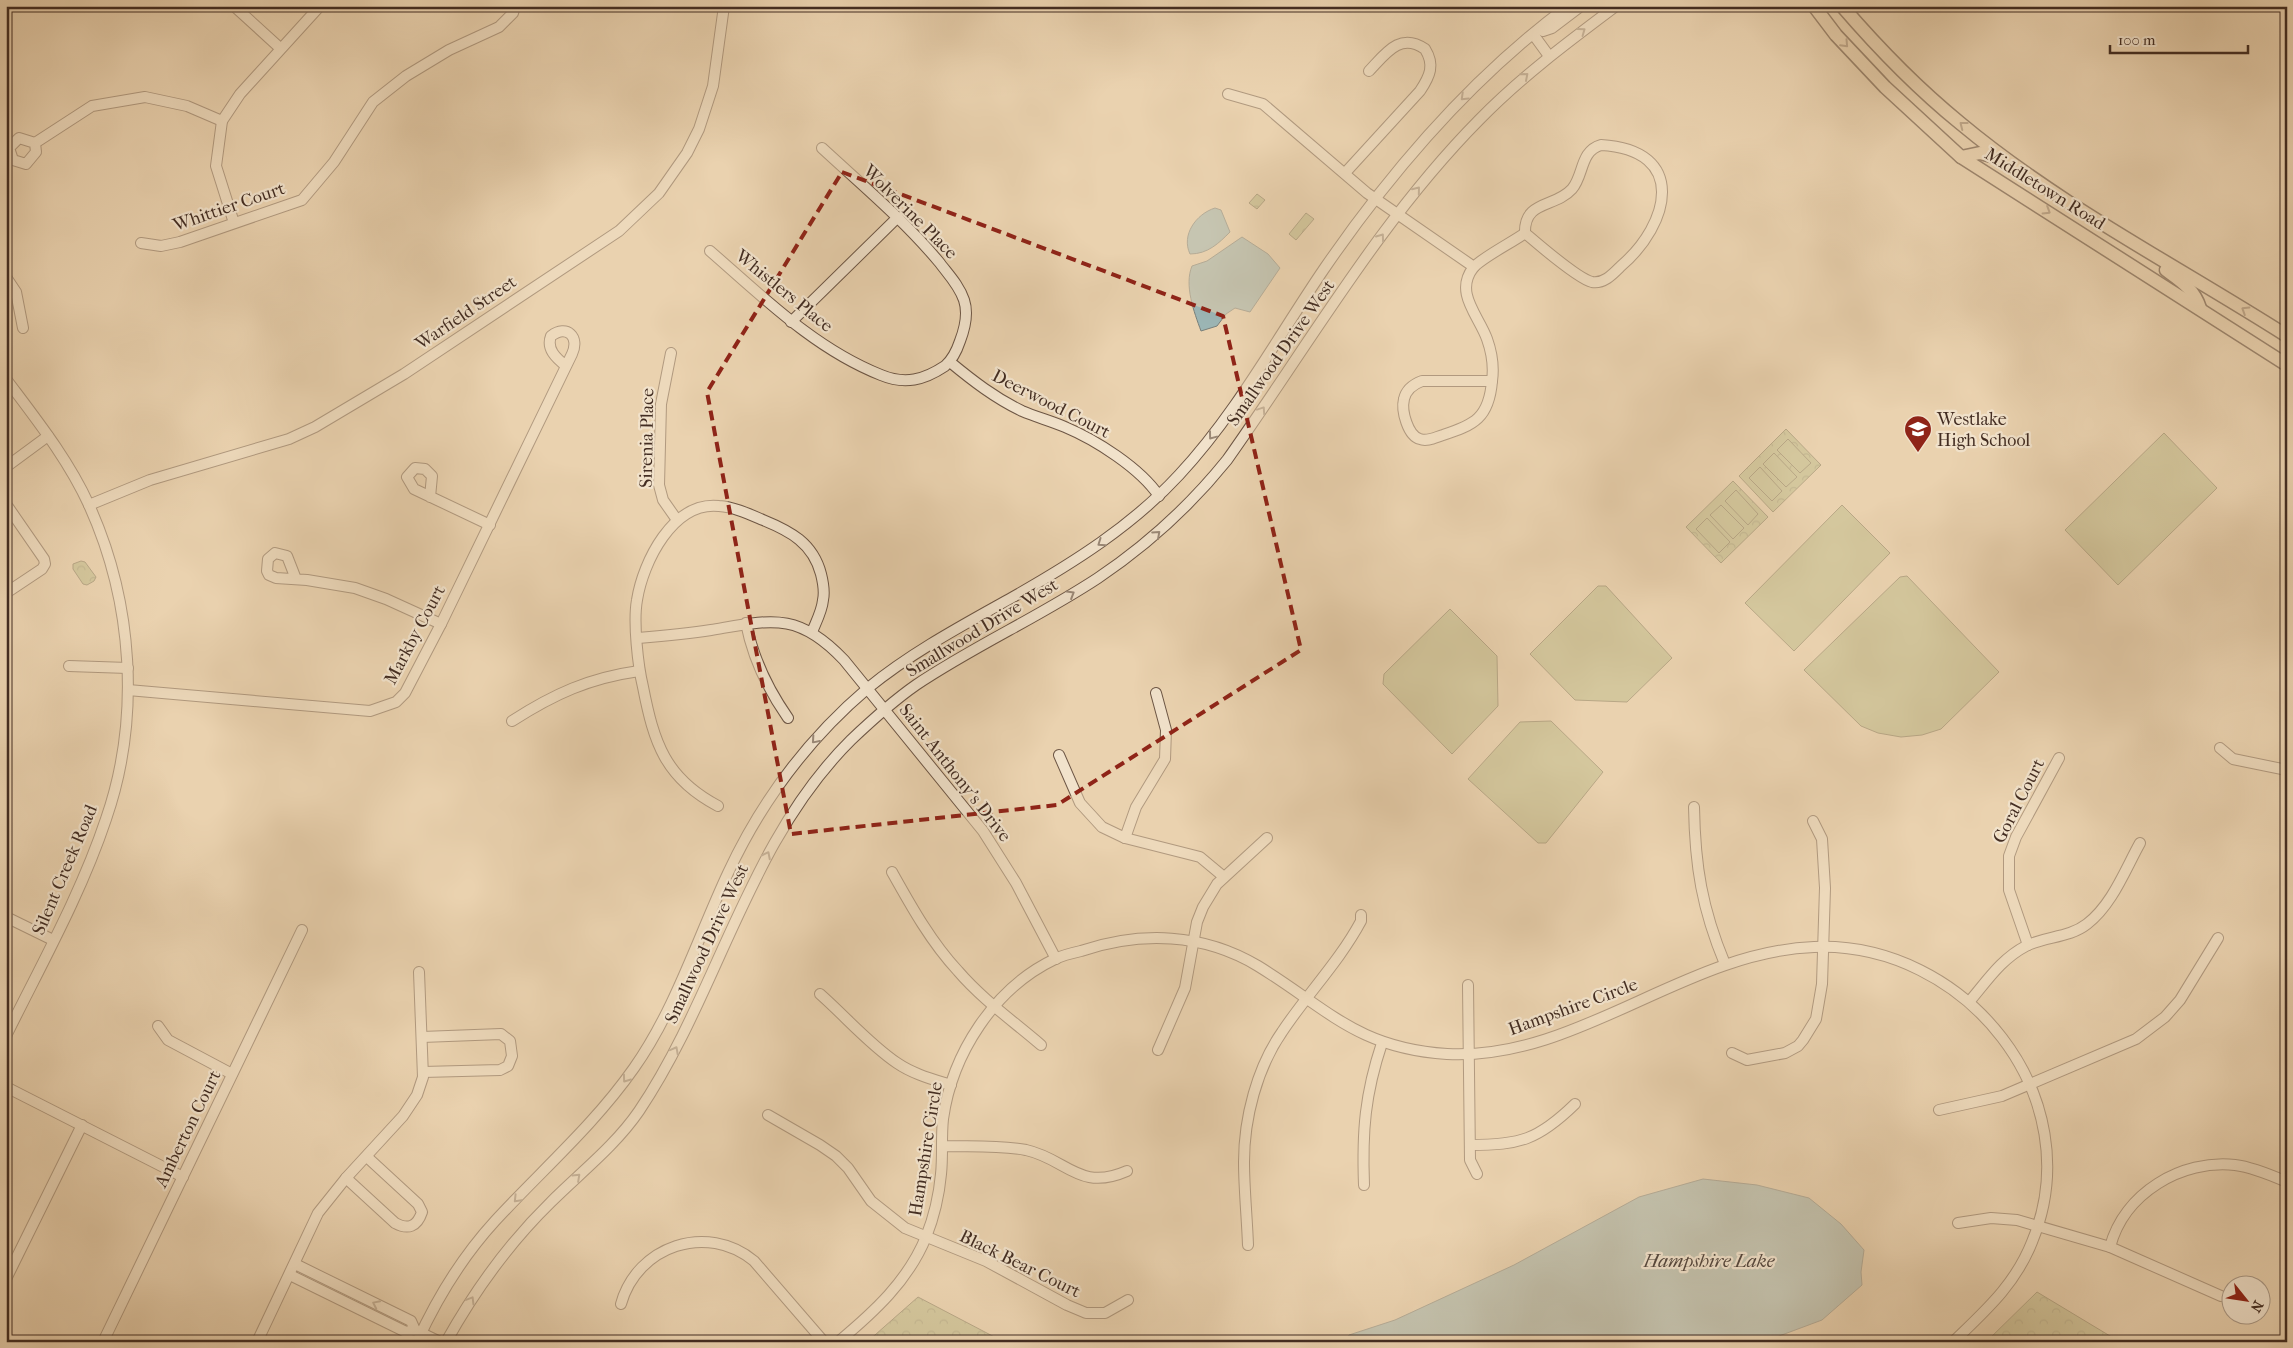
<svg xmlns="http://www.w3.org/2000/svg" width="2293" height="1348" font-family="'IM FELL French Canon',serif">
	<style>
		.forest { fill: url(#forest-crowns); stroke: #7e7455 }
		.garden { fill: #babb88; stroke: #7e7455 }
		.water { fill: #9bb5b4; stroke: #787f7a }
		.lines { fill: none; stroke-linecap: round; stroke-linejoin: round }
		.minor-casing { stroke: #6d5645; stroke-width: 12 }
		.major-casing { stroke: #432d22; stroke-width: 15 }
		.minor { stroke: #f1e2cb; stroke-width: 10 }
		.major { stroke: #ead2af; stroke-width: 12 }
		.oneway { stroke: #9a8876 }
		.oneway2 { stroke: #8e7761 }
		.marked { fill: none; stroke: #8f2418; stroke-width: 4; stroke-dasharray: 10 6; stroke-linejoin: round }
		.labels { text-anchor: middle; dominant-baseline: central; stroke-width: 4.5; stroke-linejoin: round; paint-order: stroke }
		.street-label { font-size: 18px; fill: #432d22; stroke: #f1e2cb }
		.poi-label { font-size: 18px; fill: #432d22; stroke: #f1e2cb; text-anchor: start }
		.water-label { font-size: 19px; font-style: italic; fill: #55483f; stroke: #f1e2cb }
	</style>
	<defs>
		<pattern id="forest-crowns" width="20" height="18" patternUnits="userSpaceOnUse" patternTransform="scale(1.25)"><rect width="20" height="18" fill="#babb88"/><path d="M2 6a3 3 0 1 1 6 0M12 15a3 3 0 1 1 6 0" fill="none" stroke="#99986f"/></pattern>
	</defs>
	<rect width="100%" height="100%" fill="#ead2af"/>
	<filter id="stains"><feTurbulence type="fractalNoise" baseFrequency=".004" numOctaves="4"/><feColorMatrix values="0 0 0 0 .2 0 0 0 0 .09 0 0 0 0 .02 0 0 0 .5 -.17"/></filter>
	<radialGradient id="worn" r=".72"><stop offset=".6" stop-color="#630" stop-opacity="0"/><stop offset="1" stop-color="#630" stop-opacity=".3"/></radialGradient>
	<!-- forest -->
	<g class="forest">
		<path d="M1257,194L1265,200L1257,209L1249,203Z"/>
		<path d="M1306,213L1314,219L1296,240L1289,234Z"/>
		<path d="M1786,429L1821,465L1773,512L1739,476Z"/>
		<path d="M1733,481L1768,517L1721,563L1686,527Z"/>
		<path d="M81,561L85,562L96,577L94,581L87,585L83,584L73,569V564Z"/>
		<path d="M2037,1292L2120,1342H1986Z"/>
		<path d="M918,1297L1004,1342H867Z"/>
	</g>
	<!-- garden -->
	<g class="garden">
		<path d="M2164,433L2217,488L2118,585L2065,530Z"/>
		<path d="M1788,439L1811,463L1800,473L1777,450Z"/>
		<path d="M1774,453L1797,477L1786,487L1763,464Z"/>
		<path d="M1760,467L1782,491L1772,501L1749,478Z"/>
		<path d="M1736,490L1758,514L1748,525L1725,501Z"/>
		<path d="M1721,505L1744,528L1733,539L1710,515Z"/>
		<path d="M1842,505L1890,553L1794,651L1745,603Z"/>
		<path d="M1707,518L1730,542L1719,553L1696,529Z"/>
		<path d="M1907,576L1999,672L1941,729L1922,735L1901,737L1878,733L1861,726L1804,670L1900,577Z"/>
		<path d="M1598,586H1606L1672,658L1627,702L1575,700L1530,654Z"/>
		<path d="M1450,609L1497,656L1498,706L1452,754L1383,684L1384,674Z"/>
		<path d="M1551,721L1603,772L1546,843H1538L1468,779L1520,722Z"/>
	</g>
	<!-- water -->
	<g class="water">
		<path d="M1215,208L1221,210L1230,232C1219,243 1208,254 1190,254C1181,235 1196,214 1215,208Z"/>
		<path d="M1242,237L1268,254L1280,268L1250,312L1235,308L1226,314L1217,326L1201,331C1194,312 1184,285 1192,266L1207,261Z"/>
		<path d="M1703,1179L1757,1185L1809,1198L1841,1224L1864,1250L1861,1272L1862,1285L1822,1320L1763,1342H1344L1349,1335L1395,1320L1514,1265L1639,1197Z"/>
	</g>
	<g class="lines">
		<!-- minor casing -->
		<g class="minor-casing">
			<g id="minor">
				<path d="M234,6L280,48"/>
				<path d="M1543,31L1552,28L1581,6"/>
				<path d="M1533,34L1549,56"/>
				<path d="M1228,94L1263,104L1367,193L1474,267"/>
				<path d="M35,143L36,152L26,164L13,160L9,148L19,138L35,143L92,106L145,97L187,106L222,121"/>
				<path d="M1601,145C1688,150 1670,224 1621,266C1613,274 1604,284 1592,282C1578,279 1538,244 1525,233C1524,200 1555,208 1572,189C1584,175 1580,151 1601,145Z"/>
				<path d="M1345,173L1420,91C1430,76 1435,65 1425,49C1400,32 1386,53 1369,71"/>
				<path d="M234,223L216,166L222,121L240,94L320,6"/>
				<path d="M141,243L161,246L180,242L302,200L334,162L373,102L406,76L449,50L499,27L513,13L515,6"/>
				<path d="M710,251C763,297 815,349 881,375C905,385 924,380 945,366C952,360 957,350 960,341C965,328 968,312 964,300C959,285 948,274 939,262C904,220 862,185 822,148"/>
				<path d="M6,277L16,292L23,328"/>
				<path d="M791,322L898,217"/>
				<path d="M671,353L661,404L659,485L663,500L677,520"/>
				<path d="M950,362C973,381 995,398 1022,411C1036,417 1051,421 1065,427C1096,440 1140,468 1159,496"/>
				<path d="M6,379C36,419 68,459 89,505C133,602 141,718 106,819C81,894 41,965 6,1036"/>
				<path d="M1422,381H1492C1489,418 1474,425 1443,435C1436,437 1427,442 1420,439C1408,436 1401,411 1404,399C1406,390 1414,384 1422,381Z"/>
				<path d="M1492,381C1494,367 1492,353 1487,339C1479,316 1454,293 1473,268C1481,258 1513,242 1525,233"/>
				<path d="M6,467L48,436"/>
				<path d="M430,497L432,476L425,469L415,468L407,477L414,489L490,525"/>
				<path d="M6,504L44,559L45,564L42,569L6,593"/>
				<path d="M89,505L150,480L289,439L315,427L404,374L619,231L659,193L687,153L699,129L713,86L724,6"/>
				<path d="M296,579L287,556L275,553L268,559L267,571L269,575L276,578L307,580L355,588L386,599L441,624"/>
				<path d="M746,623C753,659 767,688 788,718"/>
				<path d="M638,638C662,636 686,634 711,630C771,620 798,611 844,660L983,831L1016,883L1056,959"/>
				<path d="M69,666L128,668"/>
				<path d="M128,690L370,711L396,702L405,693L441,624L572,354C580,337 567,324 551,336C546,349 556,358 566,366"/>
				<path d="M512,721C554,694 589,678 639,671"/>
				<path d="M2220,748L2233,759L2287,770"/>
				<path d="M1059,755L1080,803L1102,827L1125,838L1200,857L1224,877"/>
				<path d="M718,806C665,778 654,743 643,687C638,666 633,622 637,600C643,562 673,501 719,506C734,507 749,514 763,520C790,531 813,543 821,574C823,582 825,591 823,600C822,611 816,622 812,632"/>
				<path d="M1694,807C1695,866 1702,909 1725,964"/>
				<path d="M1125,838L1136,807L1165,759L1166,730L1156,693"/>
				<path d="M892,872C911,906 931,942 958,971C982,999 1013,1021 1041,1045"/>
				<path d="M6,917L53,940"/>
				<path d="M2028,945L2009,890V856L2016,837L2059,758"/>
				<path d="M1468,985L1470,1160L1477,1174"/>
				<path d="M820,994C846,1017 869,1044 897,1063C913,1074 932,1079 951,1085"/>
				<path d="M1969,1002C1987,981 2001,959 2026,946C2046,936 2069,938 2087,924C2112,905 2125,870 2140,843"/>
				<path d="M158,1026L168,1040L232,1074"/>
				<path d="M422,1037L501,1034L510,1041L512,1056L508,1066L500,1070L423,1072"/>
				<path d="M1158,1050L1185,988L1197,922L1203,907L1217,884L1267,838"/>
				<path d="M1732,1053L1747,1060L1785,1053L1798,1046L1803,1040L1816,1019L1822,984L1825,888L1822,839L1813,821"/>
				<path d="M6,1087L183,1177"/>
				<path d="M1939,1110L2002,1096L2136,1039L2165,1017L2180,1000L2218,938"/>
				<path d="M768,1115L820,1145L836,1156L848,1168L871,1201L905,1228L986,1261L1067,1305L1086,1313H1105L1128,1300"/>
				<path d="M1470,1145C1520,1145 1538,1140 1575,1104"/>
				<path d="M942,1146C970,1147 999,1145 1026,1150C1067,1159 1079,1192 1127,1171"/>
				<path d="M346,1178L395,1223C408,1230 417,1227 422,1212L418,1204L367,1157"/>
				<path d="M1364,1185C1362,1131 1365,1094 1382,1043"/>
				<path d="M1958,1223L1991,1218L2017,1220L2110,1247L2221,1296"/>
				<path d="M1248,1245C1247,1217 1244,1189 1244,1162C1244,1118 1257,1068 1282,1032C1307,994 1339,962 1361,921V915"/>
				<path d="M2110,1247C2124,1193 2182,1159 2235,1165C2252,1167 2271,1175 2287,1182"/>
				<path d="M295,1264L411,1321L415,1330L440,1342"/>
				<path d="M290,1275L406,1332L415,1330"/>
				<path d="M6,1279L82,1125"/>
				<path d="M621,1304C637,1246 707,1222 754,1261L824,1342"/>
				<path d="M103,1342L302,930"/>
				<path d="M257,1342L318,1213L346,1178L403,1116L417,1095L423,1077L419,972"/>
				<path d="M417,1342C437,1298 463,1256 495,1221C542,1170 594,1125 634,1068C675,1010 698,937 728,873C761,802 808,739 868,688C912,652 963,625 1013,597C1073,563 1132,526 1179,475C1236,414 1277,338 1324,269C1392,170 1471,78 1568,6"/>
				<path d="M446,1342C475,1290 508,1244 551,1202C580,1173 615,1146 639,1111C719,992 747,843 851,740C871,721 893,701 916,685C974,646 1039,617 1098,578C1147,545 1190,506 1227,460C1308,346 1380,220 1479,120C1521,77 1568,42 1616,6"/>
				<path d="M838,1342C874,1312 908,1281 926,1237C934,1217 939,1196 941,1174C943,1156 941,1137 943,1119C952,1054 994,988 1055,959C1063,955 1072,953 1081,951C1141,931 1203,933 1258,966C1328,1009 1357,1048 1447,1054C1577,1061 1684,952 1814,947C1965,941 2092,1097 2032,1242C2015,1285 1985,1311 1953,1342"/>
			</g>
		</g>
		<!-- major casing -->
		<g class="major-casing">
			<g id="major">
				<path d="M1814,6L1836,35L1885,87L1961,157L2287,365"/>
				<path d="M1842,6C1879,49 1917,88 1960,123C2058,205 2179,267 2287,336"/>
				<path d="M1961,157L1980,153L2003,159"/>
				<path d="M2166,270C2181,281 2194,289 2200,308"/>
			</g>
		</g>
		<!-- minor -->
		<use href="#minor" class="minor"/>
		<!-- major -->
		<use href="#major" class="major"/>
	</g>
	<!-- one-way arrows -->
	<defs><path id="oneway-chevron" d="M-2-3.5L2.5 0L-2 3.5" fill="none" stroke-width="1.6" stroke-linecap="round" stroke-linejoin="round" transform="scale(1.25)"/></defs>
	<g class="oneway">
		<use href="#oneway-chevron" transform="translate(1582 31) rotate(-36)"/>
		<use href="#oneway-chevron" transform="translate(1525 76) rotate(-41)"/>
		<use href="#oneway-chevron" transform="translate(1464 97) rotate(136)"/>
		<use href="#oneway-chevron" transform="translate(1417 190) rotate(-51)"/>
		<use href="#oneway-chevron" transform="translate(1381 237) rotate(-54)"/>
		<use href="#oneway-chevron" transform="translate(1262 410) rotate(-56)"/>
		<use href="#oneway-chevron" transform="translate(1212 436) rotate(127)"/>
		<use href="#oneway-chevron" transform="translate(1157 534) rotate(-42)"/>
		<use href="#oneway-chevron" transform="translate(1101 543) rotate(145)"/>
		<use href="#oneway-chevron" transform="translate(1071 594) rotate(-31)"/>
		<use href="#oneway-chevron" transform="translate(815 740) rotate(131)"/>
		<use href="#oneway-chevron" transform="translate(767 855) rotate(-63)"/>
		<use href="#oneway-chevron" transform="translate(675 1050) rotate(-62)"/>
		<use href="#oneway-chevron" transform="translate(626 1079) rotate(126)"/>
		<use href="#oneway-chevron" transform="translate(577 1177) rotate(-43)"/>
		<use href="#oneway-chevron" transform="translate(517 1199) rotate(134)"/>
		<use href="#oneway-chevron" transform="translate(471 1300) rotate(-59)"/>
		<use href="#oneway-chevron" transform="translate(376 1304) rotate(-154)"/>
	</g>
	<g class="oneway2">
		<use href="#oneway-chevron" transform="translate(1845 44) rotate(47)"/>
		<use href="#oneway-chevron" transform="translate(1963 125) rotate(-142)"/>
		<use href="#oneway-chevron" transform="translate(2047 211) rotate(32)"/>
		<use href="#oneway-chevron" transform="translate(2245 310) rotate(-148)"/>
	</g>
	<!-- marked area -->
	<path d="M0 0H2293V1348H0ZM842,172L1223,316L1301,650L1057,805L791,834L707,392Z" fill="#ead2af" fill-opacity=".55" fill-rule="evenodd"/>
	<path class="marked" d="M842,172L1223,316L1301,650L1057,805L791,834L707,392Z"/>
	<!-- icons -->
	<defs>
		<g id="school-pin" transform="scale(1.4375)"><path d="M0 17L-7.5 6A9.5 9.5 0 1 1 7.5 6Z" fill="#8f2418" stroke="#f1e2cb"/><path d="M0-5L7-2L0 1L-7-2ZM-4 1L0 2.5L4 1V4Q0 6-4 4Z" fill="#fff"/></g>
	</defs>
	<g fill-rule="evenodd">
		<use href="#school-pin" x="1918" y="429"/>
	</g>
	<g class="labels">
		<!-- street labels -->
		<g class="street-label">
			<text transform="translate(2045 189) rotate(32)">Middletown Road</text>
			<text transform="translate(229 207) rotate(-19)">Whittier Court</text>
			<text transform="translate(910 212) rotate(45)">Wolverine Place</text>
			<text transform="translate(784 291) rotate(39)">Whistlers Place</text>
			<text transform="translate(466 313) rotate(-34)">Warfield Street</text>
			<text transform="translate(1281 353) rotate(-55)">Smallwood Drive West</text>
			<text transform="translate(1051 404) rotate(27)">Deerwood Court</text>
			<text transform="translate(647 438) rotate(-89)">Sirenia Place</text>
			<text transform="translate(982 628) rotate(-31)">Smallwood Drive West</text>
			<text transform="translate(415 635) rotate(-62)">Markby Court</text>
			<text transform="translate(955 773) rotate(52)">Saint Anthony's Drive</text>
			<text transform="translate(2019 801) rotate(-63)">Goral Court</text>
			<text transform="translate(65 870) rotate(-67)">Silent Creek Road</text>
			<text transform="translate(707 944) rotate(-65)">Smallwood Drive West</text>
			<text transform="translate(1573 1007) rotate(-20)">Hampshire Circle</text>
			<text transform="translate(188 1129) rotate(-64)">Amberton Court</text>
			<text transform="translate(926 1149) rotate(-81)">Hampshire Circle</text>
			<text transform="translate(1020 1264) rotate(26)">Black Bear Court</text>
		</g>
		<!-- poi labels -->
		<g class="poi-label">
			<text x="1937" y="419">Westlake<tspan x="1937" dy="21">High School</tspan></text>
		</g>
		<!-- water labels -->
		<g class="water-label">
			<text x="1709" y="1261">Hampshire Lake</text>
		</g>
	</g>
	<!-- margin -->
	<rect width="2293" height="1348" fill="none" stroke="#ead2af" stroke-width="25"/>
	<rect x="8" y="8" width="2278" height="1333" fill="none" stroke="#432d22" stroke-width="2.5"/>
	<rect x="12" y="12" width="2268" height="1323" fill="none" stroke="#432d22"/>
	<!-- north arrow -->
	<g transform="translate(2246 1300) rotate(120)"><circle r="24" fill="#f1e2cb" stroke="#ab9a87"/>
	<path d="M0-4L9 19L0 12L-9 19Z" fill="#8f2418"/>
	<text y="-8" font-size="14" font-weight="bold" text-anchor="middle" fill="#432d22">N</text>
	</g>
	<!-- scale -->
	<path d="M2110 45v8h138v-8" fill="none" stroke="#432d22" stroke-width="2.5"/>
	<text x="2118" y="45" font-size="15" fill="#432d22" stroke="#f1e2cb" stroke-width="4" paint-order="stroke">100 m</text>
	<rect width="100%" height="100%" filter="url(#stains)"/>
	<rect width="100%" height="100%" fill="url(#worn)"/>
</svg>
